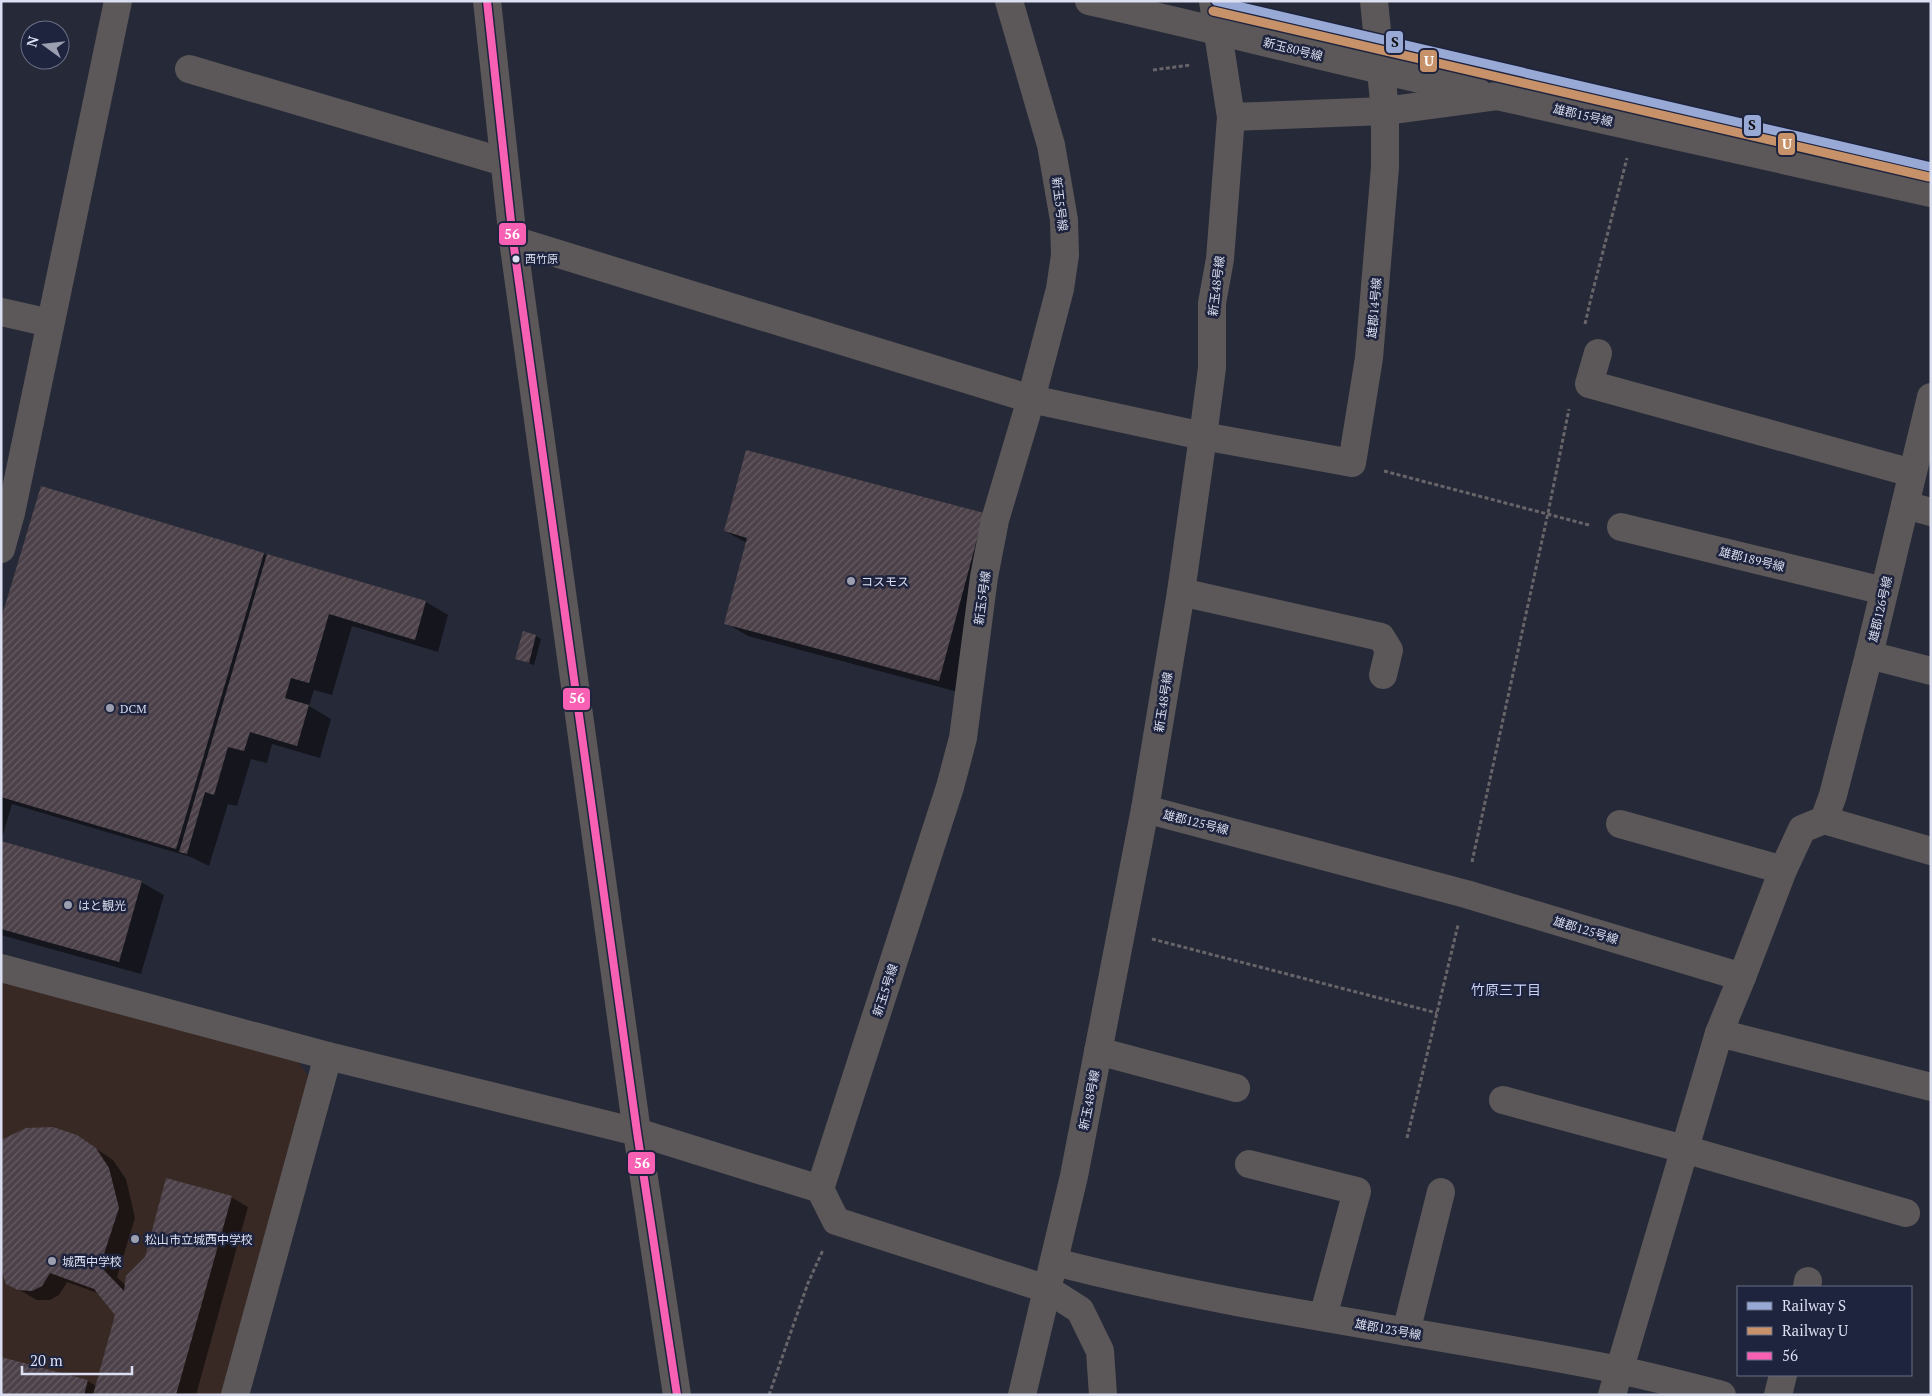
<svg xmlns="http://www.w3.org/2000/svg" width="1932" height="1396" font-family="'PT Serif','Noto Sans JP',serif">
	<style>
		.education { fill: #382925 }
		.shadow { fill: #0007 }
		.building { fill: url(#building-hatch) }
		.lines { fill: none; stroke-linecap: round; stroke-linejoin: round }
		.path { stroke: #676569; stroke-width: 3; stroke-dasharray: 4 2.5; stroke-linecap: butt }
		.minor { stroke: #5c5859; stroke-width: 28 }
		.bus-1-casing { stroke: #1f243e; stroke-width: 11 }
		.bus-1 { stroke: #f860b3; stroke-width: 8 }
		.rail-1-casing { stroke: #1f243e; stroke-width: 12 }
		.rail-2-casing { stroke: #1f243e; stroke-width: 12 }
		.rail-1 { stroke: #98a9d6; stroke-width: 9 }
		.rail-2 { stroke: #c7916a; stroke-width: 9 }
		.bus-dot { fill: #dbdff1; stroke: #1f243e; stroke-width: 2 }
		.poi-dot { fill: #9c9fb0; stroke: #1f243e; stroke-width: 2 }
		.labels { text-anchor: middle; dominant-baseline: central; stroke-width: 5; stroke-linejoin: round; paint-order: stroke }
		.bus-label { font-size: 11px; fill: #dbdff1; stroke: #1f243e; text-anchor: start }
		.street-label { font-size: 12px; fill: #dbdff1; stroke: #1f243e }
		.poi-label { font-size: 12px; fill: #dbdff1; stroke: #1f243e; text-anchor: start }
		.neighbourhood-label { font-size: 14px; fill: #c9d1f4; stroke: #1f243e }
		.line-badge { stroke: #1f243e; stroke-width: 2 }
		.badge-label { font-size: 14px; text-anchor: middle; font-weight: bold; fill: #fff }
		.pale-badge-label { font-size: 14px; text-anchor: middle; font-weight: bold; fill: #111 }
	</style>
	<defs>
		<pattern id="building-hatch" width="6" height="6" patternUnits="userSpaceOnUse" patternTransform="scale(1.25)"><rect width="6" height="6" fill="#4c4148"/><path d="M-1 1l2-2M0 6l6-6M5 7l2-2" fill="none" stroke="#655c63"/></pattern>
	</defs>
	<rect width="100%" height="100%" fill="#262937"/>
	<!-- education -->
	<path class="education" d="M1,978L297,1060L313,1083L224,1395H1Z"/>
	<!-- shadow -->
	<g class="shadow">
		<path d="M42,488L426,602L448,615L438,652L352,626L332,695L314,690L309,706L331,719L320,758L272,744L267,763L251,759L237,806L228,804L209,866L191,857L12,804L3,834H1V623Z"/>
		<path d="M984,514L962,693L748,636L726,623L747,543L725,531Z"/>
		<path d="M536,636L541,639L534,665L516,659Z"/>
		<path d="M1,843L141,882L164,895L141,974L1,935Z"/>
		<path d="M77,1136L113,1160L126,1179L135,1218L117,1277L126,1286L231,1197L248,1207L196,1395H1V1358L88,1381L96,1386L117,1314L100,1294L67,1282L59,1295L50,1300H37L7,1283Z"/>
	</g>
	<!-- building -->
	<g class="building">
		<path d="M746,450L984,513L939,681L724,624L747,538L724,531Z"/>
		<path d="M41,486L264,553L176,849L1,797V619Z"/>
		<path d="M267,554L426,601L415,640L329,614L309,683L291,678L285,698L309,705L297,746L250,732L244,751L228,747L214,795L205,792L187,854L179,852Z"/>
		<path d="M523,631L536,635L529,663L515,659Z"/>
		<path d="M1,841L142,881L119,962L1,929Z"/>
		<path d="M53,1127L77,1135L96,1148L109,1168L119,1208L100,1266L124,1291L126,1276L145,1257L166,1178L232,1196L176,1395H93L115,1315L94,1289L50,1273L42,1286L32,1291L18,1290L6,1284L1,1270V1140L26,1128Z"/>
		<path d="M1,1357L88,1380L84,1395H1Z"/>
	</g>
	<g class="lines">
		<!-- path -->
		<g class="path">
			<path d="M1153,70L1190,65"/>
			<path d="M1585,324L1591,298L1627,158"/>
			<path d="M1384,471L1589,525"/>
			<path d="M1472,862L1548,513L1569,409"/>
			<path d="M1152,939L1437,1013"/>
			<path d="M1407,1138L1458,925"/>
			<path d="M769,1395L808,1283L823,1250"/>
		</g>
		<!-- minor -->
		<g class="minor">
			<path d="M487,1L513,240L637,1132L677,1395"/>
			<path d="M1089,1C1219,30 1348,64 1478,92"/>
			<path d="M189,69L504,162"/>
			<path d="M1231,117L1385,111L1497,96L1931,193"/>
			<path d="M513,240L1031,399L1203,436L1352,463L1369,358L1385,167V111L1374,1"/>
			<path d="M1,312L50,323"/>
			<path d="M1598,353L1589,384L1912,473"/>
			<path d="M1905,505L1931,512"/>
			<path d="M1621,527L1884,591"/>
			<path d="M1,549L11,513L118,1"/>
			<path d="M1181,592L1381,637L1389,650L1383,675"/>
			<path d="M1869,655L1931,671"/>
			<path d="M1145,809L1466,894L1742,977L1783,870L1802,829L1824,820L1931,851"/>
			<path d="M1824,820L1833,795L1869,655L1931,397"/>
			<path d="M1620,824L1783,870"/>
			<path d="M1,968L328,1056L637,1132L820,1189L836,1221L1047,1289L1080,1310L1100,1351L1103,1395"/>
			<path d="M1719,1033L1931,1087"/>
			<path d="M1098,1051L1236,1088"/>
			<path d="M1503,1100L1684,1149L1906,1213"/>
			<path d="M1249,1164L1357,1191L1323,1317"/>
			<path d="M820,1189L950,787L963,738L984,577L995,520L1031,399L1060,289L1065,255L1064,220L1051,145L1009,1"/>
			<path d="M1055,1262C1240,1310 1431,1332 1619,1370C1653,1377 1687,1386 1722,1395"/>
			<path d="M1807,1287L1808,1281"/>
			<path d="M1406,1332L1441,1192"/>
			<path d="M235,1395L328,1056"/>
			<path d="M1022,1395L1074,1176L1145,809L1181,592L1203,436L1212,368V303L1220,259L1231,117L1213,1"/>
			<path d="M1612,1395L1719,1033L1742,977"/>
			<path d="M1778,1395L1783,1375"/>
		</g>
		<!-- bus-1 casing -->
		<g class="bus-1-casing">
			<path id="bus-1" d="M487,1L513,240L637,1132L677,1395"/>
		</g>
		<!-- bus-1 -->
		<use href="#bus-1" class="bus-1"/>
		<!-- rail-1 casing -->
		<g class="rail-1-casing">
			<path id="rail-1" d="M1216,1L1931,167"/>
		</g>
		<!-- rail-2 casing -->
		<g class="rail-2-casing">
			<path id="rail-2" d="M1213,11L1929,177"/>
		</g>
		<!-- rail-1 -->
		<use href="#rail-1" class="rail-1"/>
		<!-- rail-2 -->
		<use href="#rail-2" class="rail-2"/>
	</g>
	<!-- markers -->
	<circle class="bus-dot" cx="516" cy="259" r="4.5"/>
	<g class="poi-dot">
		<circle cx="851" cy="581" r="5"/>
		<circle cx="110" cy="708" r="5"/>
		<circle cx="68" cy="905" r="5"/>
		<circle cx="135" cy="1239" r="5"/>
		<circle cx="52" cy="1261" r="5"/>
	</g>
	<g class="labels">
		<!-- bus labels -->
		<g class="bus-label">
			<text x="525" y="259">西竹原</text>
		</g>
		<!-- street labels -->
		<g class="street-label">
			<text transform="translate(1293 49) rotate(14)">新玉80号線</text>
			<text transform="translate(1583 115) rotate(13)">雄郡15号線</text>
			<text transform="translate(1060 204) rotate(83)">新玉5号線</text>
			<text transform="translate(1216 286) rotate(-83)">新玉48号線</text>
			<text transform="translate(1374 308) rotate(-85)">雄郡14号線</text>
			<text transform="translate(1752 559) rotate(14)">雄郡189号線</text>
			<text transform="translate(982 598) rotate(-82)">新玉5号線</text>
			<text transform="translate(1880 609) rotate(-77)">雄郡126号線</text>
			<text transform="translate(1163 702) rotate(-81)">新玉48号線</text>
			<text transform="translate(1196 822) rotate(14)">雄郡125号線</text>
			<text transform="translate(1586 930) rotate(17)">雄郡125号線</text>
			<text transform="translate(885 990) rotate(-72)">新玉5号線</text>
			<text transform="translate(1089 1100) rotate(-79)">新玉48号線</text>
			<text transform="translate(1388 1329) rotate(10)">雄郡123号線</text>
		</g>
		<!-- poi labels -->
		<g class="poi-label">
			<text x="861" y="581">コスモス</text>
			<text x="120" y="708">DCM</text>
			<text x="78" y="905">はと観光</text>
			<text x="145" y="1239">松山市立城西中学校</text>
			<text x="62" y="1261">城西中学校</text>
		</g>
		<!-- neighbourhood labels -->
		<g class="neighbourhood-label">
			<text x="1506" y="989">竹原三丁目</text>
		</g>
	</g>
	<g class="line-badge">
		<rect x="1385" y="30" width="19" height="24" rx="5" fill="#98a9d6"/>
		<rect x="1419" y="49" width="19" height="24" rx="5" fill="#c7916a"/>
		<rect x="1743" y="114" width="19" height="23" rx="5" fill="#98a9d6"/>
		<rect x="1777" y="132" width="19" height="24" rx="5" fill="#c7916a"/>
		<rect x="498" y="222" width="29" height="24" rx="5" fill="#f860b3"/>
		<rect x="562" y="687" width="29" height="24" rx="5" fill="#f860b3"/>
		<rect x="627" y="1151" width="29" height="24" rx="5" fill="#f860b3"/>
	</g>
	<g class="badge-label">
		<text x="1429" y="66">U</text>
		<text x="1787" y="149">U</text>
		<text x="512" y="239">56</text>
		<text x="577" y="703">56</text>
		<text x="642" y="1168">56</text>
	</g>
	<g class="pale-badge-label">
		<text x="1395" y="47">S</text>
		<text x="1752" y="130">S</text>
	</g>
	<!-- border -->
	<rect width="1932" height="1396" fill="none" stroke="#dbdff1" stroke-width="5"/>
	<!-- legend -->
	<rect x="1737" y="1286" width="175" height="90" fill="#1f243e" stroke="#6a6f86"/>
	<rect x="1747" y="1302" width="25" height="8" fill="#98a9d6" stroke="#6a6f86"/>
	<text x="1782" y="1311" font-size="15" fill="#dbdff1">Railway S</text>
	<rect x="1747" y="1327" width="25" height="8" fill="#c7916a" stroke="#6a6f86"/>
	<text x="1782" y="1336" font-size="15" fill="#dbdff1">Railway U</text>
	<rect x="1747" y="1352" width="25" height="8" fill="#f860b3" stroke="#6a6f86"/>
	<text x="1782" y="1361" font-size="15" fill="#dbdff1">56</text>
	<!-- north arrow -->
	<g transform="translate(45 45) rotate(285)"><circle r="24" fill="#1f243e" stroke="#6a6f86"/>
	<path d="M0-4L9 19L0 12L-9 19Z" fill="#9c9fb0"/>
	<text y="-8" font-size="14" font-weight="bold" text-anchor="middle" fill="#dbdff1">N</text>
	</g>
	<!-- scale -->
	<path d="M22 1366v8h110v-8" fill="none" stroke="#dbdff1" stroke-width="2.5"/>
	<text x="30" y="1366" font-size="15" fill="#dbdff1" stroke="#1f243e" stroke-width="4" paint-order="stroke">20 m</text>
</svg>
